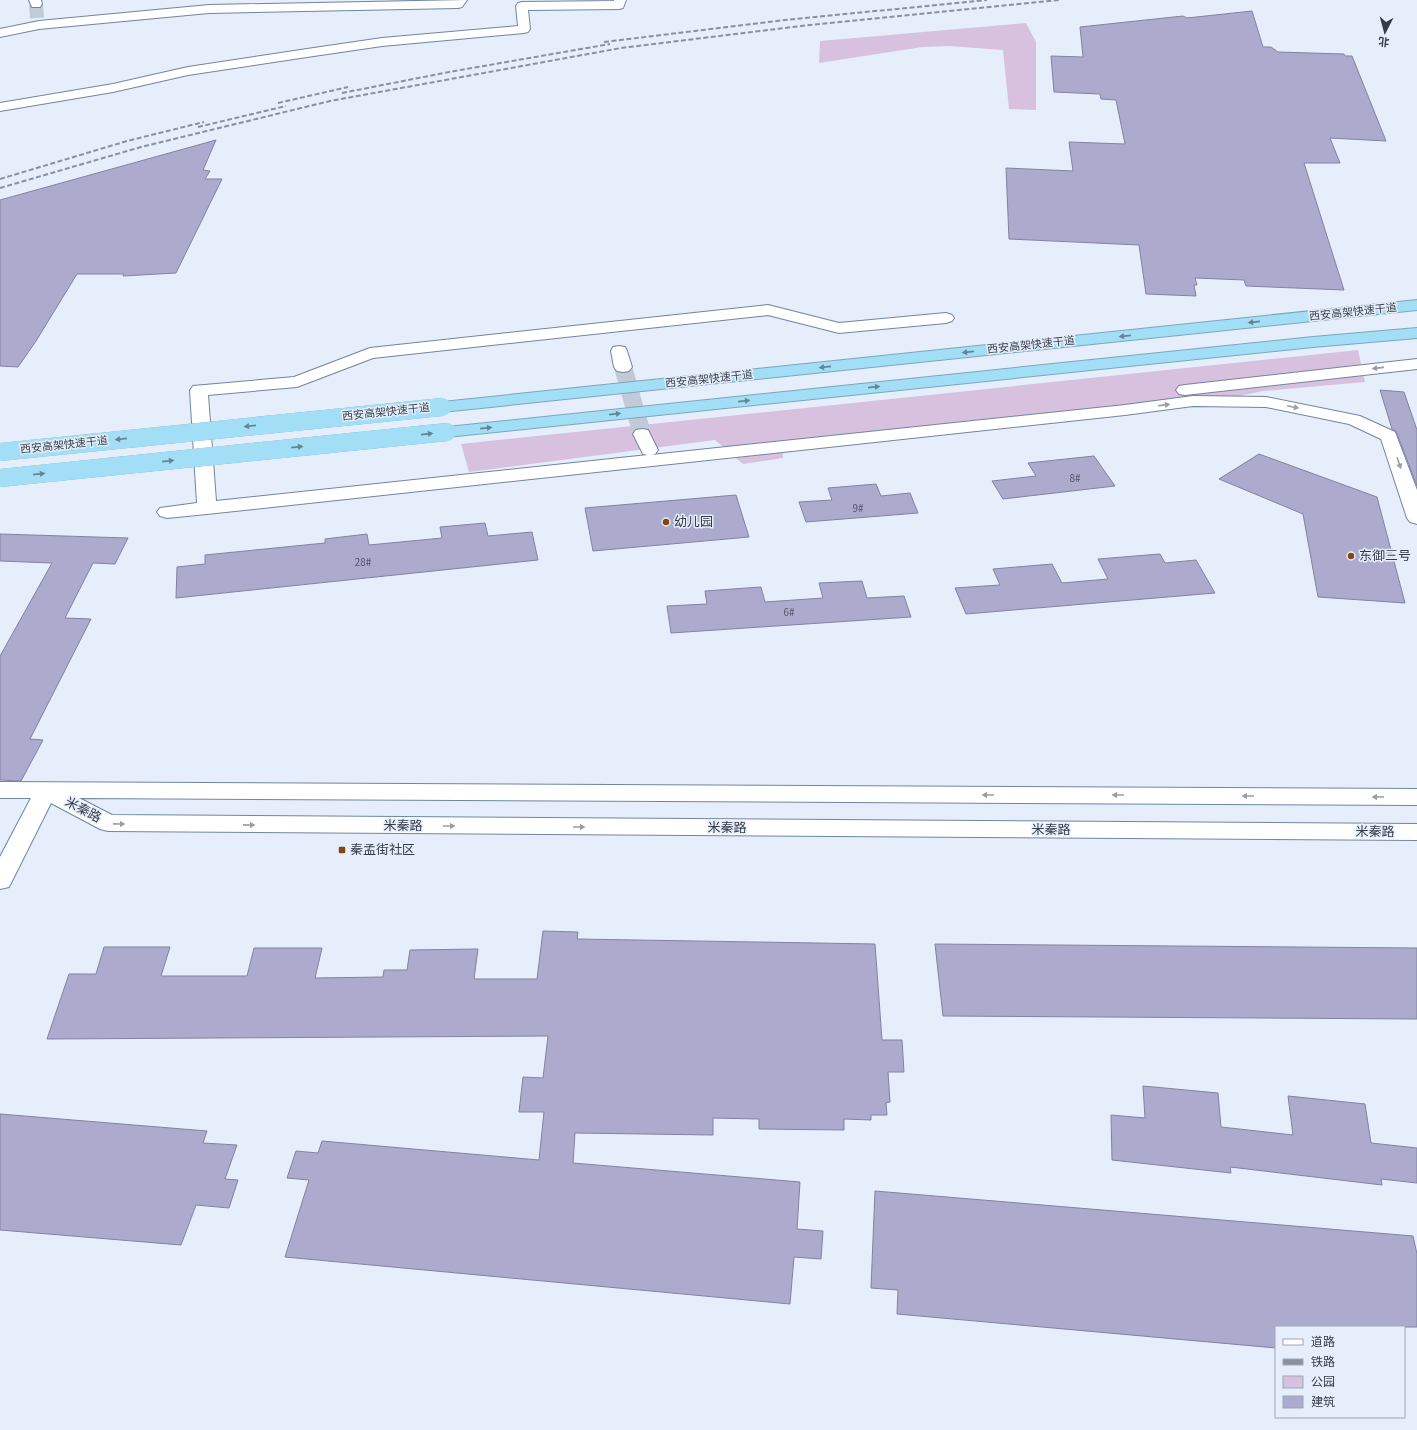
<svg xmlns="http://www.w3.org/2000/svg" width="1417" height="1430" font-family="'Source Sans 3','Noto Sans SC',sans-serif">
	<style>
		.green { fill: #d8c1df }
		.building { fill: #acabcd; stroke: #8382a1 }
		.lines { fill: none; stroke-linecap: round; stroke-linejoin: round }
		.minor-tunnel-far1 { stroke: #c1cad6; stroke-width: 14; stroke-dasharray: 14 7; stroke-linecap: butt }
		.minor-tunnel { stroke: #c1cad6; stroke-width: 18; stroke-dasharray: 18 8; stroke-linecap: butt }
		.minor-casing { stroke: #7185a0; stroke-width: 2 }
		.highway-casing { stroke: #7ba6ba; stroke-width: 2 }
		.minor { fill: #fff; fill-rule: evenodd }
		.highway { fill: #a2dff7; fill-rule: evenodd }
		.rail { stroke: #88919d; stroke-width: 2; stroke-dasharray: 5 2.5; stroke-linecap: butt }
		.highway-bridge-casing { stroke: #7ba6ba; stroke-width: 18; stroke-linecap: butt }
		.highway-bridge { stroke: #a2dff7; stroke-width: 18 }
		.oneway { fill: #658597 }
		.oneway2 { fill: #999ea4 }
		.poi-dot { fill: #874514; stroke: #e5eefa; stroke-width: 1.5 }
		.labels { text-anchor: middle; dominant-baseline: central; stroke-width: 3; stroke-linejoin: round; paint-order: stroke }
		.far-street-label { font-size: 11px; fill: #333c48; stroke: #e5eefa }
		.number-label { font-size: 11px; fill: #515869 }
		.poi-label { font-size: 13px; fill: #333c48; stroke: #e5eefa; text-anchor: start }
		.street-label { font-size: 13px; fill: #333c48; stroke: #e5eefa }
	</style>
	<rect width="100%" height="100%" fill="#e5eefa"/>
	<!-- green -->
	<g class="green">
		<path d="M1026,23L1036,42V110L1009,109L1003,50L949,46L922,47L819,63L820,41Z"/>
		<path d="M1358,350L1365,382L1263,391L1186,407L782,446L783,458L743,464L715,440L469,472L461,444Z"/>
	</g>
	<!-- building -->
	<g class="building">
		<path d="M1252,11L1263,47H1271L1278,52L1344,54L1345,56H1352L1386,141L1330,138L1340,163H1304L1344,290L1246,286L1244,280L1195,278L1197,285H1194L1196,296L1146,294L1139,245L1009,239L1006,168L1073,171L1069,142L1125,144L1116,100L1101,99L1100,94L1054,92L1051,56L1083,57L1080,27L1183,16L1187,18Z"/>
		<path d="M216,140L203,170L210,171L205,179H222L176,273L123,276L124,274H77L36,341L18,367L0,366V200Z"/>
		<path d="M1380,390L1404,392L1417,430V486L1396,431L1392,429Z"/>
		<path d="M1259,454L1377,497L1405,603L1318,597L1303,514L1219,479Z"/>
		<path d="M1094,456L1115,486L1003,499L992,481L1036,476L1028,463Z"/>
		<path d="M876,484L881,496L910,493L918,513L806,522L799,502L832,500L828,488Z"/>
		<path d="M736,495L749,537L593,551L585,508Z"/>
		<path d="M485,523L488,536L532,532L538,560L176,598L177,567L205,564V555L325,543V539L367,534L369,545L442,538L440,527Z"/>
		<path d="M0,534L128,538L115,564L93,563L65,618L91,619L30,739L43,740L21,781L0,780V656L52,563L0,561Z"/>
		<path d="M1160,554L1165,563L1196,560L1215,593L966,614L955,588L1000,585L993,569L1052,564L1062,583L1108,579L1098,559Z"/>
		<path d="M862,581L867,598L904,596L911,617L671,633L667,606L707,604L705,591L761,587L765,602L823,598L819,583Z"/>
		<path d="M543,931L578,932L577,939L875,944L882,1040H902L904,1072H888L890,1102L886,1103L887,1115H871V1120L844,1119V1130L759,1129V1119L713,1118V1135L575,1133L573,1163L800,1182L797,1229L823,1231L821,1259L794,1257L790,1304L285,1257L309,1180L287,1178L296,1151L318,1153L322,1141L539,1160L544,1112H519L523,1077L543,1078L548,1036L47,1039L69,974H96L104,947H170L161,976H247L254,948H322L315,978L383,977L384,970H407L410,950L478,949L474,979H537Z"/>
		<path d="M935,944L1417,948V1019L943,1016Z"/>
		<path d="M1143,1086L1218,1093L1221,1127L1293,1135L1288,1096L1365,1104L1371,1143L1417,1148V1183L1381,1179L1382,1185L1230,1167L1231,1173L1112,1160L1111,1115L1145,1118Z"/>
		<path d="M0,1114L207,1131L203,1143L237,1145L225,1179L238,1180L229,1208L196,1205L181,1245L0,1230Z"/>
		<path d="M875,1191L1413,1236L1417,1254V1327H1276V1348L897,1314L898,1290L871,1288Z"/>
	</g>
	<g class="lines">
		<!-- minor-tunnel-far1 -->
		<path class="minor-tunnel-far1" d="M36,4L37,18"/>
		<!-- minor-tunnel -->
		<path class="minor-tunnel" d="M623,367L642,434"/>
		<!-- minor casing -->
		<g class="minor-casing">
			<g id="minor">
				<path d="M29,0H41L42,4L40,7H32Z"/>
				<path d="M467,0L462,7L458,8L209,13L39,29L0,37V29L39,21L209,5Z"/>
				<path d="M614,0H626L623,8L619,9L528,10L530,29L528,32L524,33L382,46L307,57L188,75L113,92L0,111V103L113,84L188,67L307,49L382,38L518,26L516,6L518,3L522,2L614,1Z"/>
				<path d="M768,305L839,323L946,313L952,315L954,318L952,321L946,323L839,333L768,315L373,358L297,387L208,395L216,501L648,455L643,454L633,434L636,430L642,429L648,430L658,450L655,454L651,455L1125,405L1193,396L1266,397L1360,416L1395,432L1417,490V524L1410,522L1407,518L1381,439L1349,424L1266,407L1193,406L1125,415L207,514L167,518L160,516L157,512L160,508L197,503L190,390L193,386L294,377L370,348Z"/>
				<path d="M619,346L625,347L627,351L632,367L629,371L623,372L617,371L614,367L611,351L613,347Z"/>
				<path d="M1417,359V369L1185,395L1179,394L1176,390L1179,386L1185,385Z"/>
				<path d="M0,782L1417,789V805L79,798L112,815L1417,824V840L108,831L100,829L51,803L9,887L0,889V857L31,798H0Z"/>
			</g>
		</g>
		<!-- highway casing -->
		<g class="highway-casing">
			<g id="highway">
				<path d="M1417,300V310L442,412L436,411L433,407L436,403L442,402Z"/>
				<path d="M1417,328V338L1313,347L447,437L441,436L438,432L441,428L447,427L1313,337Z"/>
			</g>
		</g>
		<!-- minor -->
		<use href="#minor" class="minor"/>
		<!-- highway -->
		<use href="#highway" class="highway"/>
		<!-- rail -->
		<g class="rail">
			<path d="M604,42L785,20L987,0"/>
			<path d="M342,93L449,72L610,44"/>
			<path d="M278,103L348,87"/>
			<path d="M198,127L286,106"/>
			<path d="M0,179L127,141L204,122"/>
			<path d="M0,188L141,147L330,101L621,48L801,26L1059,0"/>
		</g>
		<!-- highway-bridge casing -->
		<g class="highway-bridge-casing">
			<g id="highway-bridge">
				<path d="M0,452L442,407"/>
				<path d="M0,478L447,432"/>
			</g>
		</g>
		<!-- highway-bridge -->
		<use href="#highway-bridge" class="highway-bridge"/>
	</g>
	<!-- one-way arrows -->
	<defs><path id="oneway-solid" d="M-6-.8H1V-3.2L6.5 0L1 3.2V.8H-6Z"/></defs>
	<g class="oneway">
		<use href="#oneway-solid" transform="translate(1254 322) rotate(174)"/>
		<use href="#oneway-solid" transform="translate(1125 336) rotate(174)"/>
		<use href="#oneway-solid" transform="translate(968 352) rotate(174)"/>
		<use href="#oneway-solid" transform="translate(825 367) rotate(174)"/>
		<use href="#oneway-solid" transform="translate(874 387) rotate(-6)"/>
		<use href="#oneway-solid" transform="translate(744 401) rotate(-6)"/>
		<use href="#oneway-solid" transform="translate(615 414) rotate(-6)"/>
		<use href="#oneway-solid" transform="translate(250 426) rotate(174)"/>
		<use href="#oneway-solid" transform="translate(486 428) rotate(-6)"/>
		<use href="#oneway-solid" transform="translate(427 434) rotate(-6)"/>
		<use href="#oneway-solid" transform="translate(121 439) rotate(174)"/>
		<use href="#oneway-solid" transform="translate(297 447) rotate(-6)"/>
		<use href="#oneway-solid" transform="translate(168 461) rotate(-6)"/>
		<use href="#oneway-solid" transform="translate(39 474) rotate(-6)"/>
	</g>
	<g class="oneway2">
		<use href="#oneway-solid" transform="translate(1378 368) rotate(174)"/>
		<use href="#oneway-solid" transform="translate(1164 405) rotate(-7)"/>
		<use href="#oneway-solid" transform="translate(1293 407) rotate(12)"/>
		<use href="#oneway-solid" transform="translate(1399 463) rotate(71)"/>
		<use href="#oneway-solid" transform="translate(988 795) rotate(-180)"/>
		<use href="#oneway-solid" transform="translate(1118 795) rotate(-180)"/>
		<use href="#oneway-solid" transform="translate(1248 796) rotate(-180)"/>
		<use href="#oneway-solid" transform="translate(1378 797) rotate(-180)"/>
		<use href="#oneway-solid" transform="translate(119 824) rotate(1)"/>
		<use href="#oneway-solid" transform="translate(249 825) rotate(1)"/>
		<use href="#oneway-solid" transform="translate(449 826)"/>
		<use href="#oneway-solid" transform="translate(579 827)"/>
	</g>
	<!-- markers -->
	<g class="poi-dot">
		<circle cx="666" cy="522" r="4"/>
		<circle cx="1351" cy="556" r="4"/>
		<rect x="338" y="846" width="8" height="8" rx="2"/>
	</g>
	<g class="labels">
		<!-- far-street labels -->
		<g class="far-street-label">
			<text transform="translate(1353 312) rotate(-6)">西安高架快速干道</text>
			<text transform="translate(1031 345) rotate(-6)">西安高架快速干道</text>
			<text transform="translate(709 379) rotate(-6)">西安高架快速干道</text>
			<text transform="translate(386 412) rotate(-6)">西安高架快速干道</text>
			<text transform="translate(64 445) rotate(-6)">西安高架快速干道</text>
		</g>
		<!-- number labels -->
		<g class="number-label">
			<text x="1075" y="478">8#</text>
			<text x="858" y="508">9#</text>
			<text x="363" y="562">28#</text>
			<text x="789" y="612">6#</text>
		</g>
		<!-- poi labels -->
		<g class="poi-label">
			<text x="674" y="522">幼儿园</text>
			<text x="1359" y="556">东御三号</text>
			<text x="350" y="850">秦孟街社区</text>
		</g>
		<!-- street labels -->
		<g class="street-label">
			<text transform="translate(83 810) rotate(28)">米秦路</text>
			<text x="403" y="826">米秦路</text>
			<text x="727" y="828">米秦路</text>
			<text x="1051" y="830">米秦路</text>
			<text x="1375" y="832">米秦路</text>
		</g>
	</g>
	<!-- legend -->
	<rect x="1275" y="1326" width="130" height="92" fill="#e5eefa" stroke="#9ea7b3"/>
	<rect x="1283" y="1339" width="20" height="6" fill="#ffffff" stroke="#9ea7b3"/>
	<text x="1311" y="1346" font-size="12" fill="#333c48">道路</text>
	<rect x="1283" y="1359" width="20" height="6" fill="#88919d" stroke="#9ea7b3"/>
	<text x="1311" y="1366" font-size="12" fill="#333c48">铁路</text>
	<rect x="1283" y="1376" width="20" height="12" fill="#d8c1df" stroke="#9ea7b3"/>
	<text x="1311" y="1386" font-size="12" fill="#333c48">公园</text>
	<rect x="1283" y="1396" width="20" height="12" fill="#acabcd" stroke="#9ea7b3"/>
	<text x="1311" y="1406" font-size="12" fill="#333c48">建筑</text>
	<!-- north arrow -->
	<g transform="translate(1385 32) rotate(186)" stroke="#e5eefa" stroke-width="3" paint-order="stroke">
	<path d="M0-3L7 15L0 10L-7 15Z" fill="#333c48"/>
	<text y="-6" font-size="11" font-weight="bold" text-anchor="middle" fill="#333c48">北</text>
	</g>
</svg>
